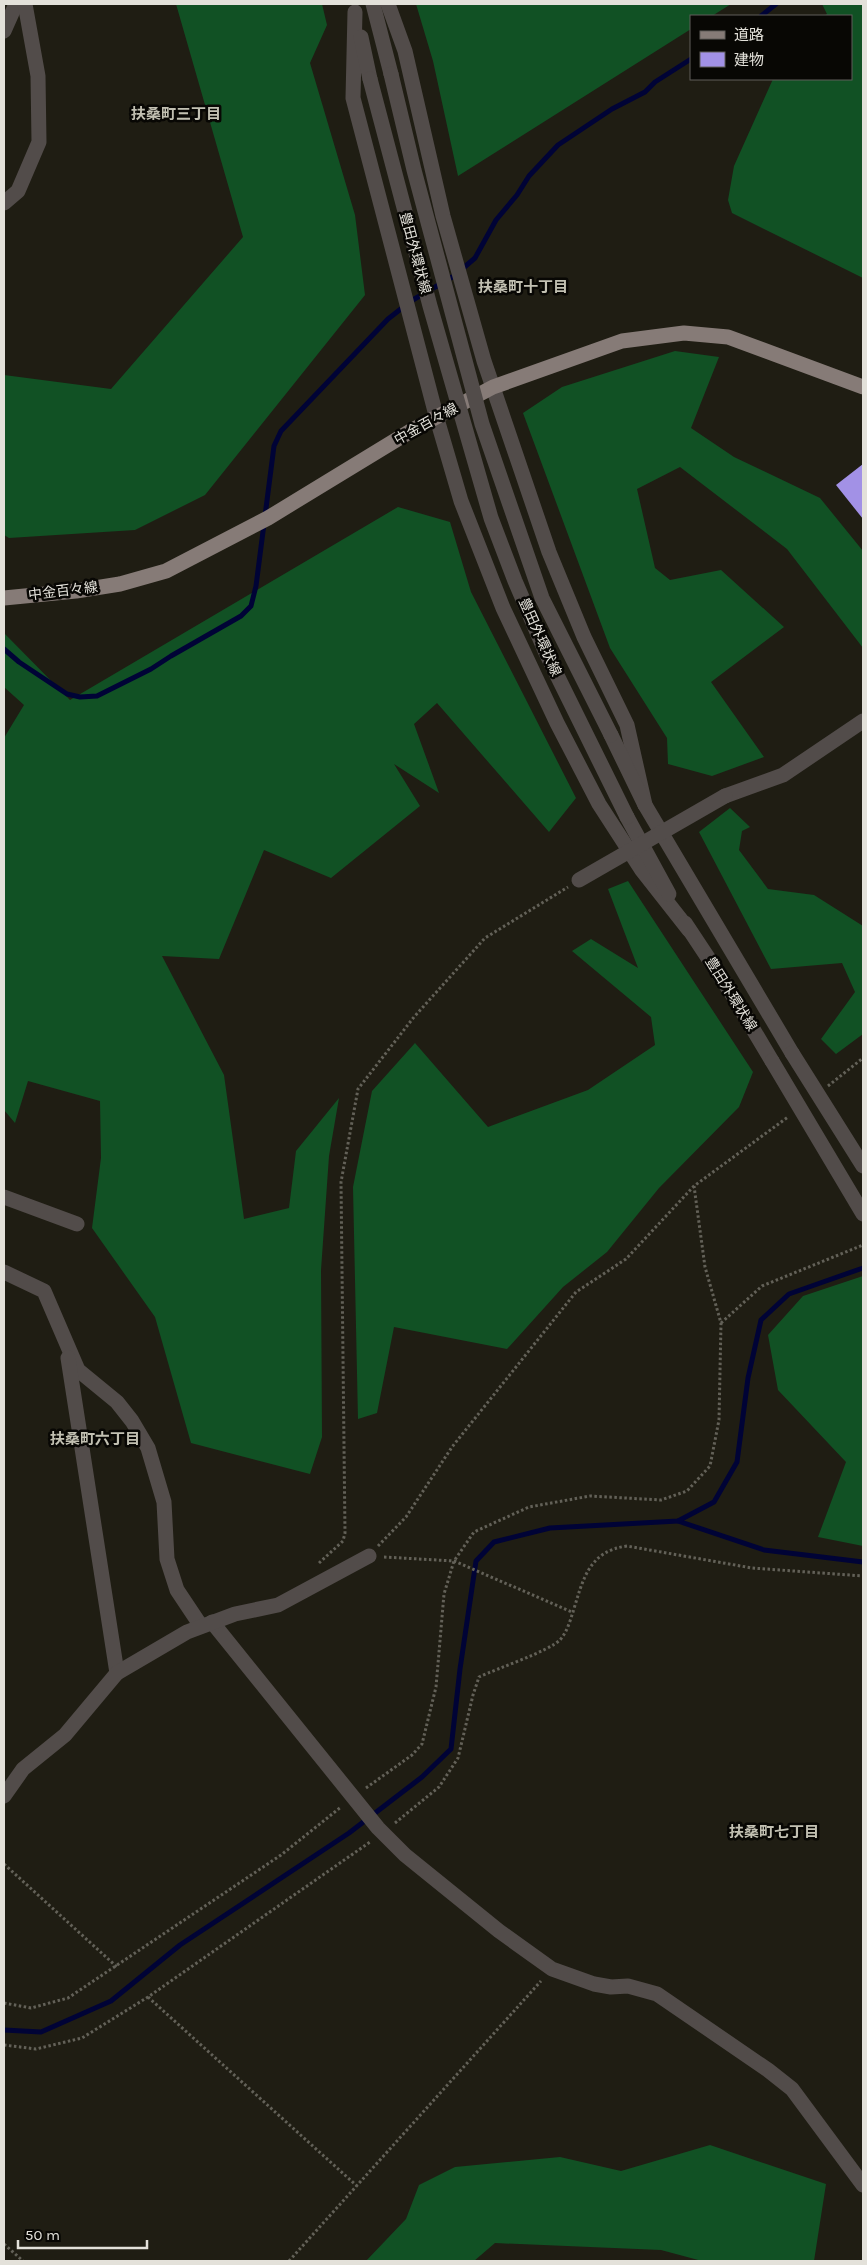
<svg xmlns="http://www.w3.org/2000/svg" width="867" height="2265" font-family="Karla,'Noto Sans JP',sans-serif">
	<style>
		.forest { fill: #115124 }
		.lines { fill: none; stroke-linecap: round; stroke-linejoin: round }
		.stream { stroke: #000336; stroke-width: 5 }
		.building { fill: #a291e6 }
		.path { stroke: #636158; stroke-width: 3; stroke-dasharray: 2.5 2.5; stroke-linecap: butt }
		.minor { stroke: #524c4a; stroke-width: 15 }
		.major { stroke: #867b77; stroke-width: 15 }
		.minor-bridge { stroke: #524c4a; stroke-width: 15 }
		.labels { text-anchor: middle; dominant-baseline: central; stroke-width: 5; stroke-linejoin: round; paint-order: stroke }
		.street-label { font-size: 14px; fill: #e3e1da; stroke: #080704 }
		.neighbourhood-label { font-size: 15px; font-weight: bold; fill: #c2c0b2; stroke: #080704 }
	</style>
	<rect width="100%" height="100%" fill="#1f1d13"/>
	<!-- forest -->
	<g class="forest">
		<path d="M176,4H322L327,25L310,63L355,215L365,295L205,495L135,530L9,538L4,535V375L111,389L243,237Z"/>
		<path d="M416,4H731L712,16H691V29L458,176L433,61Z"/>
		<path d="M822,4H863V278L732,213L728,200L734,166L773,79H851V16H824L827,14Z"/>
		<path d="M675,351L719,357L691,428L734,457L820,498L863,551V648L787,549L680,467L637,489L655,568L670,580L721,570L784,627L711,682L764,757L712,776L668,764L667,738L610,648L523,413L562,387Z"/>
		<path d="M398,507L450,522L471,592L576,798L549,832L437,703L414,724L439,793L394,764L420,806L331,878L264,850L219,959L162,956L224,1075L244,1219L289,1208L296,1151L339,1098L329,1156L321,1270L322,1437L310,1474L191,1443L155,1317L92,1228L101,1158L100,1101L28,1081L15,1123L4,1110V738L24,705L4,687V633L70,700Z"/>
		<path d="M730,808L750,827L742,831L739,850L768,889L814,895L863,926V1034L836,1054L821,1039L855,992L842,963L771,969L699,832Z"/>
		<path d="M628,881L753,1072L739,1107L659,1188L607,1252L563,1287L507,1349L394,1327L377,1413L358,1419L353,1187L372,1091L415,1043L488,1127L588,1090L655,1045L651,1017L572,951L591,939L638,968L608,889Z"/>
		<path d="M863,1276V1546L818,1537L846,1462L778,1390L768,1335L803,1296Z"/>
		<path d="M710,2145L826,2184L814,2261H702L661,2250L495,2243L474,2261H366L406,2219L419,2185L455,2167L560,2157L621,2171Z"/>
	</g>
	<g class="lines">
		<!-- stream -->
		<g class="stream">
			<path d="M761,16L776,4"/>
			<path d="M4,649L19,662L67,694L80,697L97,696L151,669L171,656L241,616L251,606L256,586L274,446L281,431L388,319L411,301L454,276L475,258L496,220L517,195L529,176L558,145L612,109L645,92L655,82L691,59"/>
			<path d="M678,1521L764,1550L863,1562"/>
			<path d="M4,2030L41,2032L111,2001L180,1945L349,1833L422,1777L451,1749L460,1669L476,1561L494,1542L550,1528L678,1521L714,1502L737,1462L748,1378L761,1320L789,1294L863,1268"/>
		</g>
	</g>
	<!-- building -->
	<path class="building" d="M863,464V519L836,485Z"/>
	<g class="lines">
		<!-- path -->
		<g class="path">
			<path d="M828,1086L863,1058"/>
			<path d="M721,1323L762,1286L863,1245"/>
			<path d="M378,1546L406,1517L452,1447L576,1292L626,1259L694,1186L788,1117"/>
			<path d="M384,1557L454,1561L572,1612"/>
			<path d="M319,1563L343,1541L345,1533L341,1182L358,1089L414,1017L485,938L568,887"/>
			<path d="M366,1788L412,1755L422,1744L436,1687L444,1594L454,1561L474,1532L529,1507L590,1496L661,1500L687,1491L710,1466L719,1420L721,1323L705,1267L694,1186"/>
			<path d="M395,1823L439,1787L458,1758L473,1695L479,1677C498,1668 547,1652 560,1640C567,1632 570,1621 573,1612C583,1579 589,1551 627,1546L752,1568L863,1576"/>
			<path d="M4,1864L117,1967"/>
			<path d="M148,1997L357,2186"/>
			<path d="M4,2003L31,2008L68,1998L281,1855L341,1807"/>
			<path d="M4,2045L36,2049L82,2038L148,1997L370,1842"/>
			<path d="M4,2244L23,2261"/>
			<path d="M289,2261L541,1981"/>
		</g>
		<!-- minor -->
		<g class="minor">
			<path d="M373,4L391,74"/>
			<path d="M388,4L405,51L443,216L484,361L549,552L584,637L627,725L645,805"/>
			<path d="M355,12L353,98L437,419L461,501L503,608L557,723L599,804L641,869L689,930"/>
			<path d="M4,31L16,4"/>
			<path d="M361,37L370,79"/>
			<path d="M4,203L18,191L39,142L38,76L25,4"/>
			<path d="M611,735L645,805L792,1053"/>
			<path d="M725,796L783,775L863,721"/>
			<path d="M627,817L669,894"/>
			<path d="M685,923L732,994L772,1061"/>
			<path d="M4,1197L77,1224"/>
			<path d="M4,1272L44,1291L78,1370L117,1402L132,1421L148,1448L164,1502L167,1559L177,1590L201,1626"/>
			<path d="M68,1358L117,1673"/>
			<path d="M212,1622L378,1828L405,1855L499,1931L552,1969L594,1984L611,1987L628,1986L657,1994L768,2070L792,2089L863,2185"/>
			<path d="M4,1796L23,1769L65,1735L117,1673L187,1632L235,1614L278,1605L369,1556"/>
		</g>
		<!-- major -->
		<path class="major" d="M4,598L76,591L120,584L166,571L268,518L414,429L493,387L622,341L684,333L728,337L863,387"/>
		<!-- minor-bridge -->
		<g class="minor-bridge">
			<path d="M391,74L414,170L482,424L542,598L611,735"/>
			<path d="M370,79L430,306L491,518L515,581L546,653L627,817"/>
			<path d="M579,880L725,796"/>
			<path d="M792,1053L863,1166"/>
			<path d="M772,1061L863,1214"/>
		</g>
	</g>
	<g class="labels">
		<!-- street labels -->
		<g class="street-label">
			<text transform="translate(415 253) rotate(75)">豊田外環状線</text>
			<text transform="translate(426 424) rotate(-29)">中金百々線</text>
			<text transform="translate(63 591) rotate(-7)">中金百々線</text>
			<text transform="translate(540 637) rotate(66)">豊田外環状線</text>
			<text transform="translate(731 994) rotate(58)">豊田外環状線</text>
		</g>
		<!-- neighbourhood labels -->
		<g class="neighbourhood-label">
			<text x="176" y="114">扶桑町三丁目</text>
			<text x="523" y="287">扶桑町十丁目</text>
			<text x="95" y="1439">扶桑町六丁目</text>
			<text x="774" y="1832">扶桑町七丁目</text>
		</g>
	</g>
	<!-- border -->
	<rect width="867" height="2265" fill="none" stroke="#e3e1da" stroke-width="10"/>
	<!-- legend -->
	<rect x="690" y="15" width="162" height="65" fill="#080704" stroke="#605e5a"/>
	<rect x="700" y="31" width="25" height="8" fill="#867b77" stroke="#605e5a"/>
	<text x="734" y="40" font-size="15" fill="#e3e1da">道路</text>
	<rect x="700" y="52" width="25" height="15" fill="#a291e6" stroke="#605e5a"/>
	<text x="734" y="65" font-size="15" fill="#e3e1da">建物</text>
	<!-- scale -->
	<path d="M18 2240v8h129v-8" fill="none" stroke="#e3e1da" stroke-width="2.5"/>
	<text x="25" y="2240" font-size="15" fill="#e3e1da" stroke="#080704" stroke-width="4" paint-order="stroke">50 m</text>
</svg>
